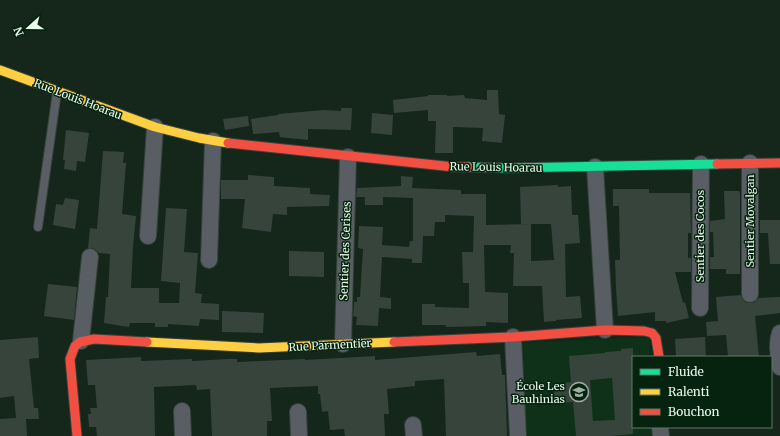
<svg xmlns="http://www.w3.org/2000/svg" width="780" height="436" font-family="Merriweather,serif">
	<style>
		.built { fill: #0f311a }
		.building { fill: #37443c; fill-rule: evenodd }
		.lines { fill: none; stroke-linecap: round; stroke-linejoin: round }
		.lane-casing { stroke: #344239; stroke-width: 10 }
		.street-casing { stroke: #344239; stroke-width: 18 }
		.fast-casing { stroke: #344239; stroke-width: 11 }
		.slow-casing { stroke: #344239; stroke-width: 11 }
		.jam-casing { stroke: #344239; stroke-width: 11 }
		.lane { stroke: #595e64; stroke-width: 8 }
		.street { stroke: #595e64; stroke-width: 16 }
		.fast { stroke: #16e098; stroke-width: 9 }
		.slow { stroke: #ffcf43; stroke-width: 9 }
		.jam { stroke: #f24e42; stroke-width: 9 }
		.labels { text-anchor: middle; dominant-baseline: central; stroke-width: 3; stroke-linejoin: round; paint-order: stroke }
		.street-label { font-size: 11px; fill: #e9faec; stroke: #05230e }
		.poi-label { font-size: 11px; fill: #e9faec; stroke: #05230e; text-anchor: end }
	</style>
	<rect width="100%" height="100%" fill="#15261b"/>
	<!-- built -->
	<path class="built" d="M649,337L650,357H633V427H653L654,436H526L523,343Z"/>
	<!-- building -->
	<g class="building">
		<path d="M487,90H498L499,114L505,115L502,143L482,141L483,128L453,127V153H435L436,121H428V110L394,113L393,100L428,96V95H447V96L464,95L465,98L487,100Z"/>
		<path d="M341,108H352L351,130L308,129V140L280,137L279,132L253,134L251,119L278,115V114L324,110L341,111Z"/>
		<path d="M372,113L393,115L392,135L371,133Z"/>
		<path d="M248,116L249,126L225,130L223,119Z"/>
		<path d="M66,130L89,133L85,162L77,161L76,171L64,169L65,160H63Z"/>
		<path d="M103,151L124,152L123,163H126L122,214L136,216L133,247L131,288H159V303H179L180,283L161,281L166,208L187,209L184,252L198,253L195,293L202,294L201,303L219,304V320L200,319L199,326L168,324V327H155V323H130L129,327L104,323L106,297H108L110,254L99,253L95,249L88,248L90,228L97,229Z"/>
		<path d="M248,175L274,177V186L310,188V194L330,195L329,206L287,207V215L273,214L271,232L242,228L245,199H221V180H248Z"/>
		<path d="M401,176L413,177L412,188L461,190V194H486V225L531,224V261L554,260L551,224H521L520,187L558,185V187L571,186L572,215H578L580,243L565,244L566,297L580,296L582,318L556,320V321L544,322L542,286H513L514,253H510L511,245H484L485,292L508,293V323L486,322V326L446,327V325H422V304H435V307L469,308V283H463L462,252H473L474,216L445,215V222H435L434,236H423L422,263H412V259L382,257L380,297L391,298V309L379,308L378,326L356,325L357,317L353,316L354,302H357V297H360L363,249L358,248L359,226L383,227L382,245L409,247L410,241H413V198L383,197V205H365V197H356L357,188L401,186Z"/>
		<path d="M613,189H649V193H690L691,233H688V258H691V272H675L683,303L685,302L689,318L666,323V321H655V312L618,316L616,288L615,260H620L619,206H613Z"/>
		<path d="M724,191H739L740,194V274H726V269H710V257H714L713,232H710V221L725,219Z"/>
		<path d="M65,198L79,200L75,229L53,225L56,204L63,205Z"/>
		<path d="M760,220H780V264H770L768,233H760Z"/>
		<path d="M289,251L324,252V277L289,276Z"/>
		<path d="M48,284L77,287L74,320L44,316Z"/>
		<path d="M741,295L745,302L750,303L755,302L758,298L780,297V313L755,316L759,357H728L726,335L707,336L706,322L718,321L716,297Z"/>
		<path d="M222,311L264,313L263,333L222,332Z"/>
		<path d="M38,337L39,358L29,359L34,408H38L39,419H26L27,436H0V419L16,418L14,396L0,398V340Z"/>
		<path d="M705,337L706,357H676L675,339Z"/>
		<path d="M633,348V434L611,436H576L573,402L560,403L556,400L554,394L555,388L558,384L571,382L569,356L605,353V352L621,351V349ZM612,378L615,420L593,421L590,380Z"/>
		<path d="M476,352L477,356L500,354L502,375H505L507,436H446L444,379L415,381V386L387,389L389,414H384L385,436H345L344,429L330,430L328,411L322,412L320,394H318V386L270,388L272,421H267V436H212L210,389L197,390L196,385L154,387L155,436H97L96,427H89L88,414H91L90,408H97L95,385H88L86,360L141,357V361L192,359V361L228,359H237V362L305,359V360L375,356V360Z"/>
	</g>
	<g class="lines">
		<!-- lane casing -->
		<g class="lane-casing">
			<path id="lane" d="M38,227L57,92"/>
		</g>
		<!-- street casing -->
		<g class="street-casing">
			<g id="street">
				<path d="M595,167L605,330"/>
				<path d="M148,236L155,127"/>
				<path d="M209,260L213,141"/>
				<path d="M750,294V163"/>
				<path d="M700,308L701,164"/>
				<path d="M780,333C776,344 779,356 780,367"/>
				<path d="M513,337L518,436"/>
				<path d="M81,341L90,257"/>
				<path d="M343,344L348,157"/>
				<path d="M182,411L183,436"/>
				<path d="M298,412L299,436"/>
				<path d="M413,425L414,436"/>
				<path d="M660,427L661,436"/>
			</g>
		</g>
		<!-- fast casing -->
		<g class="fast-casing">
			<path id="fast" d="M468,167L508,168L717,164"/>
		</g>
		<!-- slow casing -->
		<g class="slow-casing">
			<g id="slow">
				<path d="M0,70L155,127L199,138L228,143"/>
				<path d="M147,342L259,348L394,342"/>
			</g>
		</g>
		<!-- jam casing -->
		<g class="jam-casing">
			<g id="jam">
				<path d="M228,143L454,167H468"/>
				<path d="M717,164L780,163"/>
				<path d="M394,342L513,337L605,330L644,331L652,333L656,338L659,357"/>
				<path d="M77,436L70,359L75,346L80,342L94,339L147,342"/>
			</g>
		</g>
		<!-- lane -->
		<use href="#lane" class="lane"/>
		<!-- street -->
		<use href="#street" class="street"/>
		<!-- fast -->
		<use href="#fast" class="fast"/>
		<!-- slow -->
		<use href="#slow" class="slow"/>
		<!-- jam -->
		<use href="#jam" class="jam"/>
	</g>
	<!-- icons -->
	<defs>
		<g id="school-ring" transform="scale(1)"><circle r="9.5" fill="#05230e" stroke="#9fb0a3" stroke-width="1.5"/><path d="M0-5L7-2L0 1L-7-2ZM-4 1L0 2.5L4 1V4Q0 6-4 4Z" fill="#9fb0a3"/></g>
	</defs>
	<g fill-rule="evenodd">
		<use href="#school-ring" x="579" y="392"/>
	</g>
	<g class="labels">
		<!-- street labels -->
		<g class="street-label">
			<text transform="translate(78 99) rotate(21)">Rue Louis Hoarau</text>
			<text transform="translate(496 167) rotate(1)">Rue Louis Hoarau</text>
			<text transform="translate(750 221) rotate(-90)">Sentier Movalgan</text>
			<text transform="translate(700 236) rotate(-90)">Sentier des Cocos</text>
			<text transform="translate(345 251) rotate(-88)">Sentier des Cerises</text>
			<text transform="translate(330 345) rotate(-3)">Rue Parmentier</text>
		</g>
		<!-- poi labels -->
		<g class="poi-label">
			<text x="565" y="386">École Les<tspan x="565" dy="13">Bauhinias</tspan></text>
		</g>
	</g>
	<!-- legend -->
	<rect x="632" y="356" width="140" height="72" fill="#05230e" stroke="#607967"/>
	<rect x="640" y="369" width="20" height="6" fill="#16e098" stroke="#607967"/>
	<text x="668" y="376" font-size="12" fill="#e9faec">Fluide</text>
	<rect x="640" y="389" width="20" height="6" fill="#ffcf43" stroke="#607967"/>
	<text x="668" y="396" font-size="12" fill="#e9faec">Ralenti</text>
	<rect x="640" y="409" width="20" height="6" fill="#f24e42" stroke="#607967"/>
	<text x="668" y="416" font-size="12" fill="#e9faec">Bouchon</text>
	<!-- north arrow -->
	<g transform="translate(28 28) rotate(249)" stroke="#05230e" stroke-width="3" paint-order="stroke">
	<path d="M0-3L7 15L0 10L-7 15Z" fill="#e9faec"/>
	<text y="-6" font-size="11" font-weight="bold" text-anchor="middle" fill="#e9faec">N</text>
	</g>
</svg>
